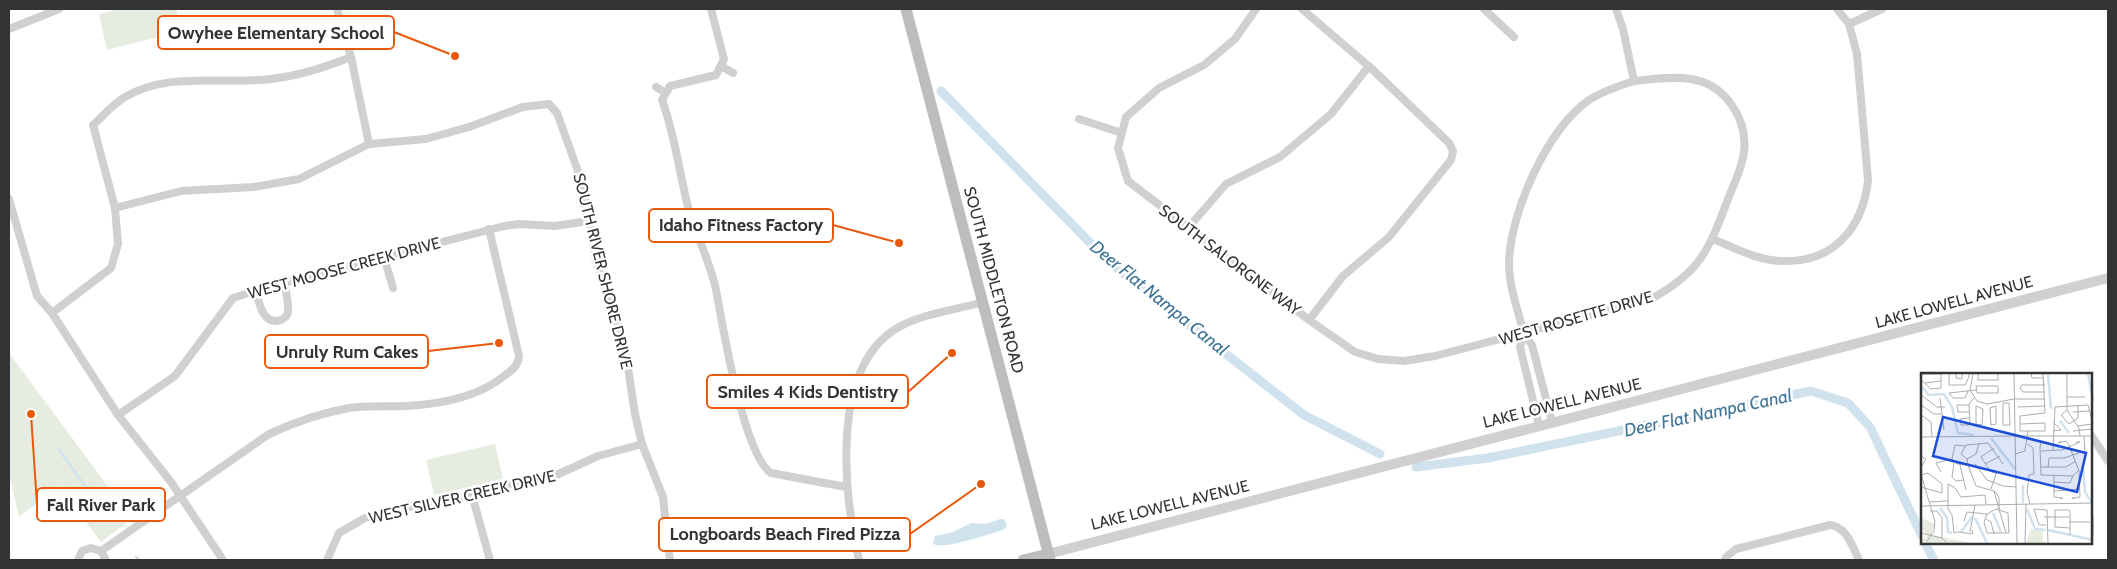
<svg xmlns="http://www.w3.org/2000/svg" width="2117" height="569" font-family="Cabin,sans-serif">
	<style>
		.green { fill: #e6ecdf }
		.water { fill: #cfe2ee }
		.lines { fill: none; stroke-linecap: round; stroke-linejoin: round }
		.stream { stroke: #cfe2ee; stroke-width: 2.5 }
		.canal { stroke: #cfe2ee; stroke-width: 9 }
		.minor { stroke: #d0d0d0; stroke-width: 8 }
		.tertiary { stroke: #d0d0d0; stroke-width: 10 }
		.secondary { stroke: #bdbdbd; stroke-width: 11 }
		.labels { text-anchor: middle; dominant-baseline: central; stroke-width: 5; stroke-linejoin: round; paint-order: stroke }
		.street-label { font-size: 16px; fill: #333; stroke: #fff }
		.water-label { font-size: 18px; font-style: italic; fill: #3f7597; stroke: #fff }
		.inset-river { fill: none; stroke: #cfe2ee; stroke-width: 2.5 }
		.inset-road { fill: none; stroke: #adadad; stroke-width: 1 }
		.view { fill: #1d4ed8; fill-opacity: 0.15; stroke: #1d4ed8; stroke-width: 2.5 }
		.inset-edge { fill: none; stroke: #333; stroke-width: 2.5 }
		.leader { fill: none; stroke: #e8590c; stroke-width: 2 }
		.callout-dot { fill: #e8590c; stroke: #fff; stroke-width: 2 }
		.callout { fill: #fff; stroke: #e8590c; stroke-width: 2 }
		.callout-label { font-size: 18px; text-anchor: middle; font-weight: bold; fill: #333 }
	</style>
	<rect width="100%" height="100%" fill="#fff"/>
	<!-- green -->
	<g class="green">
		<path d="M120,9H176L182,31L107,50L99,14Z"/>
		<path d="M9,353L132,519L101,542L60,486L19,517L9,474Z"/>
		<path d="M495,444L503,479L434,495L426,460Z"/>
	</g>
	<!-- water -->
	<path class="water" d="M1000,519H1004L1007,526L1003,530C989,534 944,550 933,544L935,536L953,532L971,523L986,524Z"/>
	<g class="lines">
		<!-- stream -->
		<g class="stream">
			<path d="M59,450L110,520"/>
			<path d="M136,557L139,560"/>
		</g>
		<!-- canal -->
		<g class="canal">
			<path d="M941,91L1110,263L1304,415L1380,454"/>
			<path d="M1416,467L1488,458L1811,391L1848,403L1870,427L1922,536"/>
			<path d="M1925,543L1934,560"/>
		</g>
		<!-- minor -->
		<g class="minor">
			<path d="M337,9L351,57L369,144"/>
			<path d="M711,9L724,59L716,75L670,86L662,100C675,135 679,171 688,207C696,235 710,261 716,290C723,326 743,454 771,473L846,487"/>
			<path d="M1256,9L1235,39L1204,65L1159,88L1126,117L1118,148L1128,181L1309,320L1355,352L1378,359L1404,361L1435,356L1649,300C1700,273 1709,250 1728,199C1734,184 1742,168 1744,152C1748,119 1725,84 1691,79C1673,76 1652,79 1634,81"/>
			<path d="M1302,9L1372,69L1449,143L1453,151L1451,160L1389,237L1343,276L1309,320"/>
			<path d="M1484,9L1514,37"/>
			<path d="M1849,24L1882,9"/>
			<path d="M9,29L59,9"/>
			<path d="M721,66L733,73"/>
			<path d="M656,87L666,93"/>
			<path d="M1079,119L1122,133"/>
			<path d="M9,199L37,296L52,313L118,415L171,482L223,560"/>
			<path d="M115,208L93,125C103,116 113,104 125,97C168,71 223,85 271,79C298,76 326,67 351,57"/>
			<path d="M1188,228L1226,184L1280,157L1331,114L1369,66"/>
			<path d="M1713,239C1735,248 1758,261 1783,261C1833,263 1863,228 1868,180L1857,54L1849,24L1837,9"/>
			<path d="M384,257L393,288"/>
			<path d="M256,291C259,303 263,326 281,320C285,318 288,316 288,311C289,303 286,292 284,283"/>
			<path d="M52,313L111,268L118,244L115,208L181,191L254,187L299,179L369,144L426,139L469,127L523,107L549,104L557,113L583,185L596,261L625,348L635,414L642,444L663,497L670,560"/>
			<path d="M1524,334C1518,310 1509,287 1509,263C1510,213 1547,129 1589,100C1603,91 1618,86 1634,81L1623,29L1616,9"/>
			<path d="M118,415L175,376L233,298L264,288L504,226L519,224L555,226L589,221"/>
			<path d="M1539,425L1520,347L1524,334L1532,345L1552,422"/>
			<path d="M2091,435L2108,461"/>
			<path d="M472,495L490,560"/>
			<path d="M101,551L269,434C295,422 321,413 349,408C368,405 387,407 407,406C440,404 477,398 504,376C511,371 519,365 519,356L489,229"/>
			<path d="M78,560L82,551L91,548L101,551L106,560"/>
			<path d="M327,560L339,533L365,518L389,511L472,495L509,484L552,477L598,456L642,444"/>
			<path d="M859,560C844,495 829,366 899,327C924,313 956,310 983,302"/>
			<path d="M1725,560L1726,557L1736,549L1830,525C1847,527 1852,546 1859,560"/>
		</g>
		<!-- tertiary -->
		<path class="tertiary" d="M1048,554L2108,278"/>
		<!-- secondary -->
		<g class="secondary">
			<path d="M906,9L1050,560"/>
			<path d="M1023,560L1048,554"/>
		</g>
	</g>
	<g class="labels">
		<!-- street labels -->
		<g class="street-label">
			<text transform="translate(1230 260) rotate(37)">SOUTH SALORGNE WAY</text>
			<text transform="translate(344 268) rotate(-15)">WEST MOOSE CREEK DRIVE</text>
			<text transform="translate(603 271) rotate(76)">SOUTH RIVER SHORE DRIVE</text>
			<text transform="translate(994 280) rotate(75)">SOUTH MIDDLETON ROAD</text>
			<text transform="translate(1954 302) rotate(-15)">LAKE LOWELL AVENUE</text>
			<text transform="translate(1576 318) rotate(-16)">WEST ROSETTE DRIVE</text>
			<text transform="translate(1562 403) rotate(-14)">LAKE LOWELL AVENUE</text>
			<text transform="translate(462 497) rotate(-13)">WEST SILVER CREEK DRIVE</text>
			<text transform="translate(1170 505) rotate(-14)">LAKE LOWELL AVENUE</text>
		</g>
		<!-- water labels -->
		<g class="water-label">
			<text transform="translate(1159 298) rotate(39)">Deer Flat Nampa Canal</text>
			<text transform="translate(1708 413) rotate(-12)">Deer Flat Nampa Canal</text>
		</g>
	</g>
	<!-- overview -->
	<g transform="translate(1921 373)">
		<rect width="171" height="171" fill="#fff"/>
		<path d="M0,145L14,151L10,162L56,171H8L6,167L0,171V165L5,166L7,162L0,156ZM110,156L121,158L123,171L105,170Z" fill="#e6ecdf"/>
		<path class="inset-river" d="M167,0L172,27M127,1L130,36M0,13L8,22L23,21L31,34L37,60L53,62M139,48L148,60M70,65L94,96M162,94L164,119L170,128M102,130V112M19,135L26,145L27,159L31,160M106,136L114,156L125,157M72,140L80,159M54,145L66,170M127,157L172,167M40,159L51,144"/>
		<path class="inset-road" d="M52,0L49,17L56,28L66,31L93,26M65,0H57V7H77V0M93,0L96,171M110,0L111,5H123M146,0V37L158,55L159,63M0,1H20V15L10,16L0,7ZM28,5V0H35V5L41,6V0H48V4M28,5V12H44L48,4M4,10L20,8M124,12H101L99,15L102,19H124M55,13H77V20H56ZM47,18L44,25H32L28,20L55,17M0,22L16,34H24M146,24H164M19,25L23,57M94,26H124M82,30H88L89,52H82ZM0,32L13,41H20M55,33L62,36L61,52L55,51ZM75,33V51L70,52L69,35ZM97,34L124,33M146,37L140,42L148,51L157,45V32M48,39H37L36,32H48M152,39L168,38M0,42L10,49L11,64M48,45L39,46L40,52H48L49,51L48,31L53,25M132,49L140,57L132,58M99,51L124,50V58H99V43L124,40L122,0M152,58L172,56M94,63H172M163,63L164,79M0,64L94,63M140,68L137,70L145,68L148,72M124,69L127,70L120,69L119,74L120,102L152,103L158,97M58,70L55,81L46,86L47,92L55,113L73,118M107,71L112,75L113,101L108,102L106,119L109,131M148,72L158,98L159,124L151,125L154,126M44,73L34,72L31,86L36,91L47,92M73,75L60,84L69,98L76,101M132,77L134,34L167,32L172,51L156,53M120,78L141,77L159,69H155M94,81L104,78L107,58M0,83L5,86L0,94M46,86L40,81L45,72L67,70L82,91M33,90L31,104L35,108L43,107M54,91L66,107L82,113L95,114M64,91L79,83M39,92L45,117M120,94H145L155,88M127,95L128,85H143L158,80M20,99L15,90L31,86M0,101L14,149L13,158L4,171M0,102L7,100L21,111V120L0,114M133,103V124L142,125L139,126M133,109L149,110L152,103M70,116L75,101M73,118L76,121L78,125V136ZM133,118L159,116M8,129L27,128M0,133L172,130M75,136L87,140L88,160H66L63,149L66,141ZM78,136L85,160M9,138H16L21,145V165M172,143V163M123,144H148M65,146L70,149L73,161M43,148L46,139L66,141M148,149H169M125,152H118L113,136L126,137L127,171M149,155L134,154V137H148L149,138V162M37,159L33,160L31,142L27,136V111L34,115L40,124L64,122L65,131M37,159L52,161L51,157M49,159L54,132M0,160L21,165L27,171M104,171L105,131"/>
		<path class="view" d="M22,44L165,80L156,119L12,83Z"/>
		<rect width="171" height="171" class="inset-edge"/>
	</g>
	<!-- callouts -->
	<path class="leader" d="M455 56L394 32M899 243L833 225M499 343L428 351M952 353L908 392M31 414L37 505M981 484L910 534"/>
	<g class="callout-dot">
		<circle cx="455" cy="56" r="5"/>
		<circle cx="899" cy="243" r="5"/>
		<circle cx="499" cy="343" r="5"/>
		<circle cx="952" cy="353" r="5"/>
		<circle cx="31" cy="414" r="5"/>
		<circle cx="981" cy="484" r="5"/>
	</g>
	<g class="callout">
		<rect x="158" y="16" width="236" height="33" rx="5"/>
		<rect x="649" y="209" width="184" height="33" rx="5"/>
		<rect x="265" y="335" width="163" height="33" rx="5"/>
		<rect x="707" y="375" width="201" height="33" rx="5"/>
		<rect x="37" y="488" width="128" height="33" rx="5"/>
		<rect x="659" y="518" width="251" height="33" rx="5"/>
	</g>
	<g class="callout-label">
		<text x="276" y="39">Owyhee Elementary School</text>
		<text x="741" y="231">Idaho Fitness Factory</text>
		<text x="347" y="358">Unruly Rum Cakes</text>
		<text x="808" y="398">Smiles 4 Kids Dentistry</text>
		<text x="101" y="511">Fall River Park</text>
		<text x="785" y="540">Longboards Beach Fired Pizza</text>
	</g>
	<!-- border -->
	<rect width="2117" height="569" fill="none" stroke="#333333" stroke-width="20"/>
</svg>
